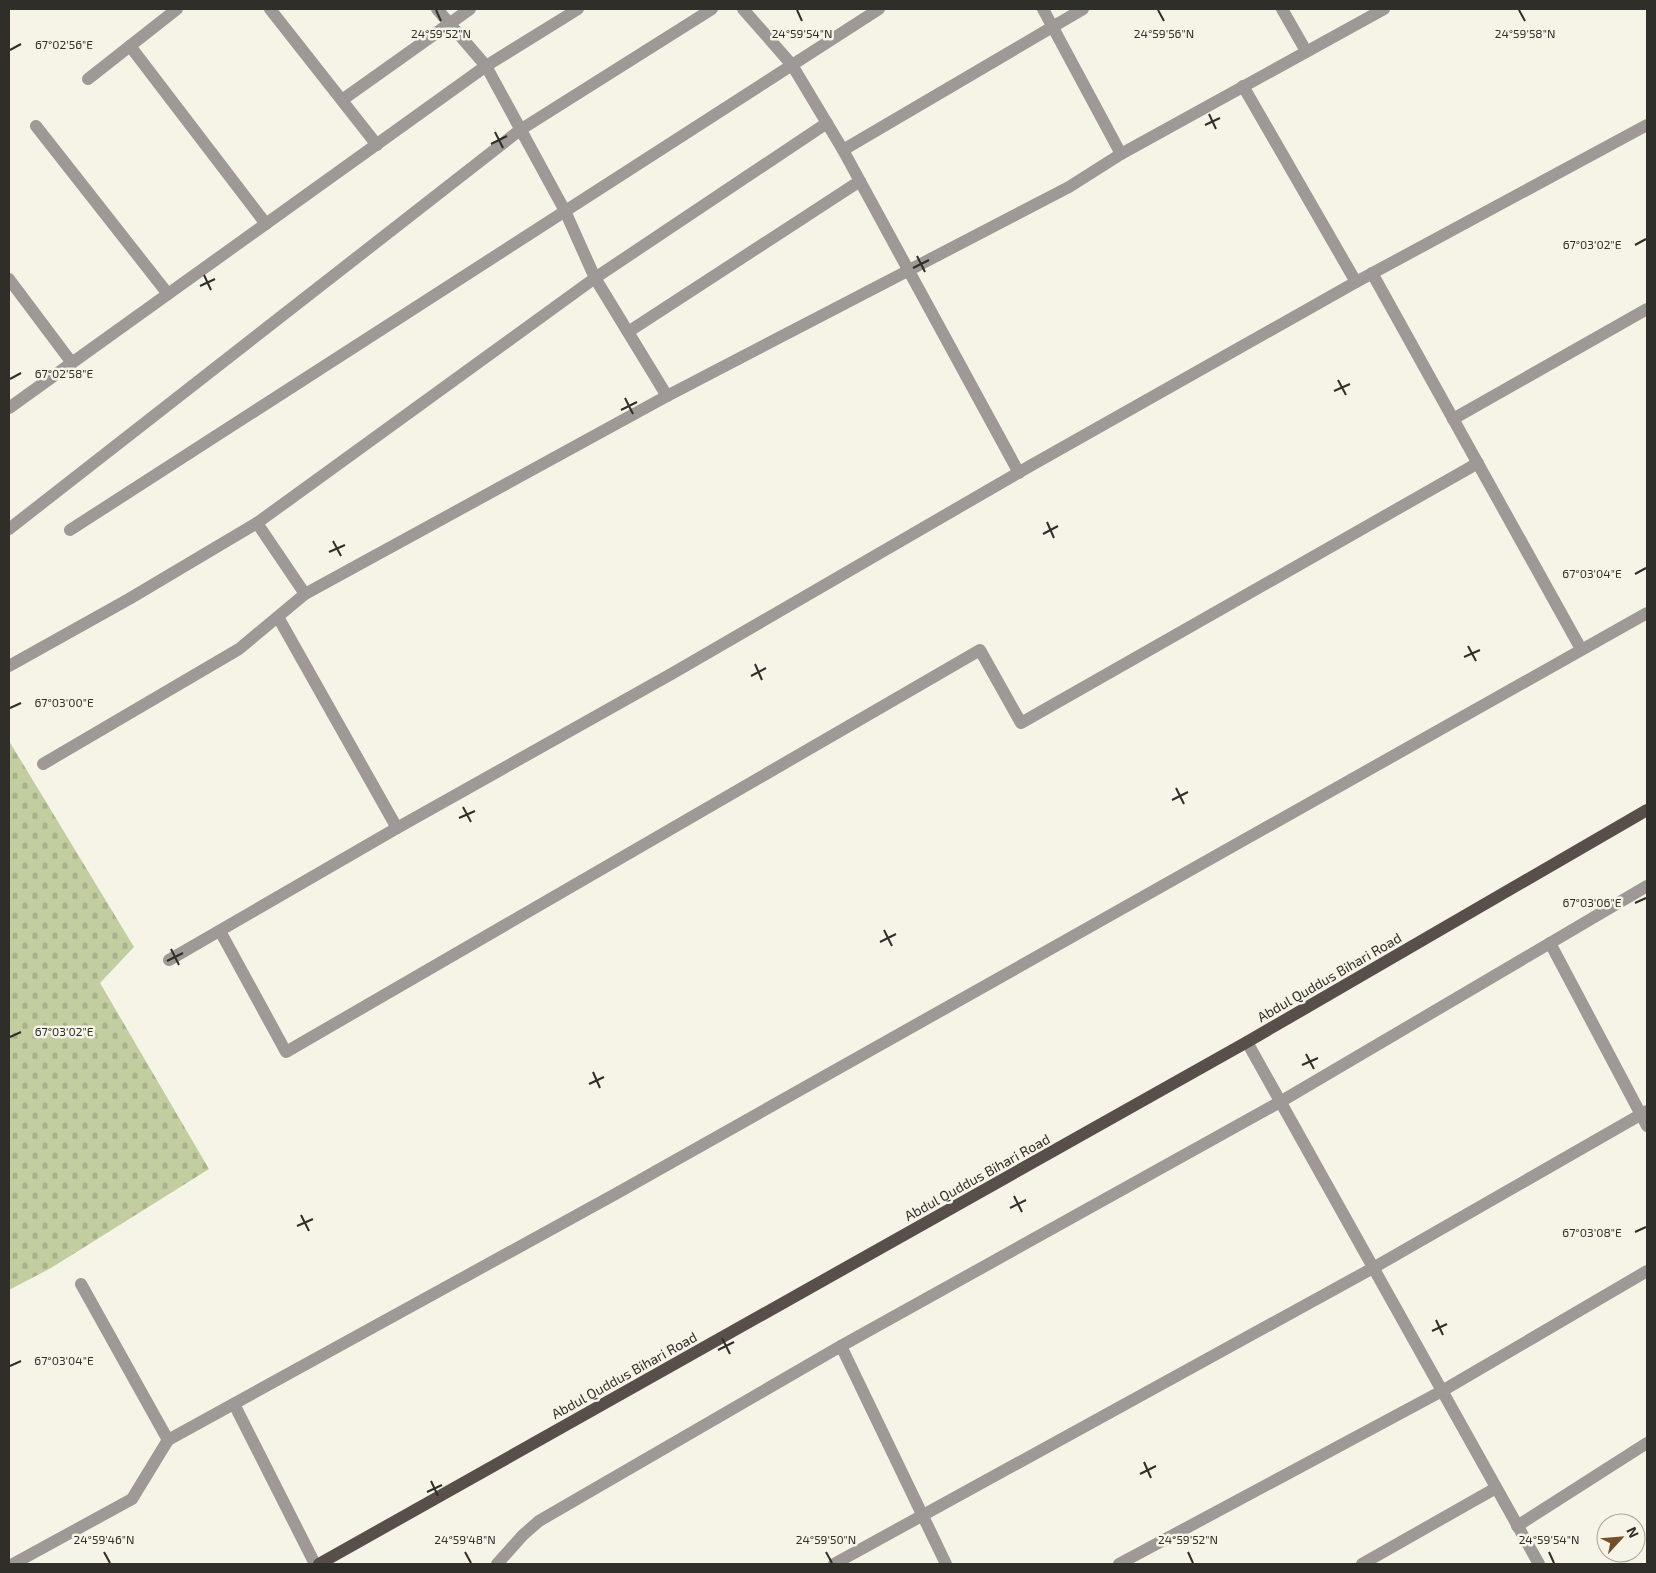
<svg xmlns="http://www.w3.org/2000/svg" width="1656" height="1573" font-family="'Exo 2',sans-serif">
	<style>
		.cemetery { fill: url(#cemetery-stones) }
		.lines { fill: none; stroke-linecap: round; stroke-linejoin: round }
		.minor { stroke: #9e9896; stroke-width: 12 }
		.major { stroke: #584f4b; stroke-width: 12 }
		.ticks { fill: none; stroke: #2f2e29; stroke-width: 2 }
		.labels { text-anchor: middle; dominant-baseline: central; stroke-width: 5; stroke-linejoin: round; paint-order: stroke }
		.street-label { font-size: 14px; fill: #2f2e29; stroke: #f6f3e7 }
		.ticks-label { font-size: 12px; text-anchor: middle; fill: #2f2e29; stroke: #f6f3e7; stroke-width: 5; stroke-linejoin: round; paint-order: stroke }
	</style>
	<defs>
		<pattern id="cemetery-stones" width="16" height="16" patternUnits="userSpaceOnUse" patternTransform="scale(1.25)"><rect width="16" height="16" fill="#c2cea0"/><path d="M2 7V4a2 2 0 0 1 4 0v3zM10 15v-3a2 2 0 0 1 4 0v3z" fill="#a7b18a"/></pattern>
	</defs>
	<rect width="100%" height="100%" fill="#f6f3e7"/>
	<!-- cemetery -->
	<path class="cemetery" d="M9,741L134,947L100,983L209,1169L51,1268L9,1290Z"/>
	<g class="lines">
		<!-- minor -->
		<g class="minor">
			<path d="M270,9L377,145"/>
			<path d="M437,9L486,66L565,211L595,278L667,396"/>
			<path d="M743,9L792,65L843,150L1019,473"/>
			<path d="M1043,9L1121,154"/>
			<path d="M1282,9L1306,51"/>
			<path d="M130,46L266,224"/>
			<path d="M88,79L177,9"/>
			<path d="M1243,86L1356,282"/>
			<path d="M342,100L470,9"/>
			<path d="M36,126L168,294"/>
			<path d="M843,150L1083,9"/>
			<path d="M1372,273L1581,649"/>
			<path d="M9,279L72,363"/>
			<path d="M628,332L860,181"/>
			<path d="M9,408L486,66L578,9"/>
			<path d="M1453,419L1647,309"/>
			<path d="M257,523L305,594"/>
			<path d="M9,529L520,130L712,9"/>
			<path d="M70,530L879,9"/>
			<path d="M278,617L397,828"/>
			<path d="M9,666L129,599L257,523L595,278L827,123"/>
			<path d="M43,764L239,649L305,594L667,396L1069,187L1121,154L1384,9"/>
			<path d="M220,931L286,1052L980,650L1021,723L1478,463"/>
			<path d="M1550,943L1647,1126"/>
			<path d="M169,960L397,828L673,673L1030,466L1356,282L1647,125"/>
			<path d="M1247,1042L1539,1564"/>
			<path d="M81,1284L168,1440L619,1192L1647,613"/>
			<path d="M841,1346L946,1564"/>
			<path d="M234,1404L315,1564"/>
			<path d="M1517,1526L1647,1443"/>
			<path d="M13,1564L132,1499L168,1440"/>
			<path d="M497,1564L523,1535L539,1521L841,1346L1280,1102L1647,886"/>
			<path d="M834,1564L1373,1268L1647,1111"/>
			<path d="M1119,1564L1442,1391L1647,1271"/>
			<path d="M1362,1564L1496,1488"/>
		</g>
		<!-- major -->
		<path class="major" d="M319,1564L1247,1042L1647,810"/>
	</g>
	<!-- ticks -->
	<path class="ticks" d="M436,10L441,21M797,10L802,21M1158,10L1164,21M1519,10L1525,21M10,50L21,44M1209,114L1216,129M1205,125L1220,118M495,132L503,148M491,144L507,136M1635,245L1646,239M917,256L925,272M913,268L929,260M204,275L211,290M200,286L215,279M10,379L21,373M1338,380L1346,395M1334,391L1350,384M625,398L633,414M621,410L637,402M1047,522L1054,538M1043,534L1058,526M333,541L341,556M329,552L345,545M1635,574L1646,568M1468,646L1476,661M1464,657L1480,650M755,664L762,680M751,676L766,668M10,708L21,703M1176,788L1184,804M1172,800L1188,792M463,807L471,822M459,818L475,811M1635,903L1646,898M884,930L892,946M880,942L896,934M171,949L179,965M167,961L183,953M10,1037L21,1032M1306,1054L1314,1069M1302,1065L1318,1058M593,1072L600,1088M589,1084L604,1077M1014,1196L1022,1212M1010,1208L1026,1200M301,1215L309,1231M297,1226L313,1219M1635,1232L1646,1227M1436,1320L1443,1335M1432,1331L1447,1324M722,1338L730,1354M718,1350L734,1342M10,1366L21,1361M1144,1462L1151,1478M1140,1474L1156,1466M431,1481L438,1496M427,1492L442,1485M104,1552L110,1563M465,1552L471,1563M826,1552L832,1563M1188,1552L1193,1563M1549,1552L1554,1563"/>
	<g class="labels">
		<!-- street labels -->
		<g class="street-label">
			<text transform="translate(1329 977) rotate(-30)">Abdul Quddus Bihari Road</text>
			<text transform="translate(977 1177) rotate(-29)">Abdul Quddus Bihari Road</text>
			<text transform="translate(624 1375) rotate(-29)">Abdul Quddus Bihari Road</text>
		</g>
	</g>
	<g class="ticks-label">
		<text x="441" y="38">24°59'52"N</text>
		<text x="802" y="38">24°59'54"N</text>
		<text x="1164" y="38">24°59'56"N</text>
		<text x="1525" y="38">24°59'58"N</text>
		<text x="64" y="49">67°02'56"E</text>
		<text x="1592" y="249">67°03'02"E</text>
		<text x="64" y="378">67°02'58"E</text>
		<text x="1592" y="578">67°03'04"E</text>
		<text x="64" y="707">67°03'00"E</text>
		<text x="1592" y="907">67°03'06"E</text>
		<text x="64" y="1036">67°03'02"E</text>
		<text x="1592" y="1237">67°03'08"E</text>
		<text x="64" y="1365">67°03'04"E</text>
		<text x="104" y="1544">24°59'46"N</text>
		<text x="465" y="1544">24°59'48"N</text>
		<text x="826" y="1544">24°59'50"N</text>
		<text x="1188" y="1544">24°59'52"N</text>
		<text x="1549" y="1544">24°59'54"N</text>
	</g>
	<!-- border -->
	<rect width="1656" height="1573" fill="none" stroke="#2f2e29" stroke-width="20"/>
	<!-- north arrow -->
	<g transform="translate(1621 1538) rotate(64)"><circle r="24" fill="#f6f3e7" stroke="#a6a49b"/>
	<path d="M0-4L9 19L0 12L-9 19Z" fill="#735029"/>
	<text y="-8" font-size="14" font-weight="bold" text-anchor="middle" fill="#2f2e29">N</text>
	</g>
</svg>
